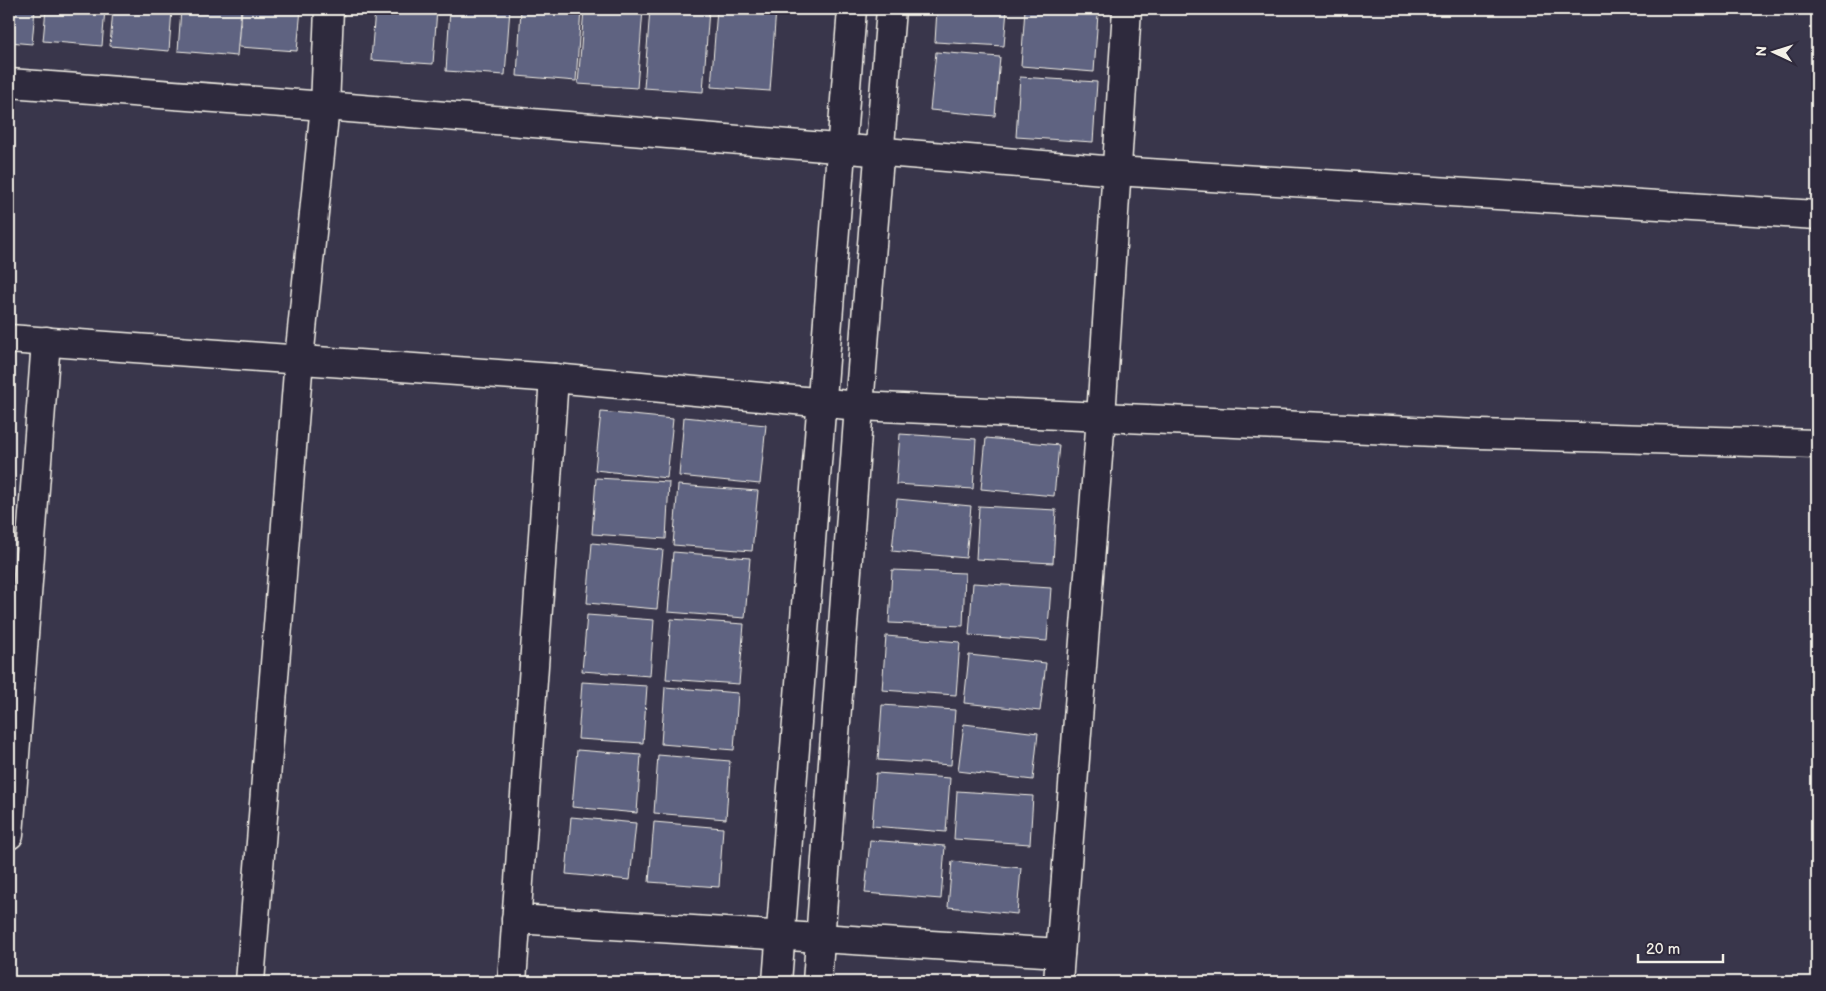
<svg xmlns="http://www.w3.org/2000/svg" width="1826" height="991" font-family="'Balsamiq Sans',sans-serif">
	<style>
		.building { fill: #5f6481; stroke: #f4f1e8 }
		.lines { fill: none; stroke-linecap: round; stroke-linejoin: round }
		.minor-casing { stroke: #f4f1e8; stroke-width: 31 }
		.minor { stroke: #2f2a3d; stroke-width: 28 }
	</style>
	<rect width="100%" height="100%" fill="#39364b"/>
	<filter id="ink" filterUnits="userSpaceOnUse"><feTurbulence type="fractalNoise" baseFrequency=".02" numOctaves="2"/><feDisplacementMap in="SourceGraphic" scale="10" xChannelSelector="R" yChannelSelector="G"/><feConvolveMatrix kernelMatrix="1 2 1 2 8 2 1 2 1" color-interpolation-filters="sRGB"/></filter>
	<g filter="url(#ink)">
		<!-- building -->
		<g class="building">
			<path d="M9,9H35L32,44L9,42Z"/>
			<path d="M46,9H105L102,46L43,41Z"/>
			<path d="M113,9H172L169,51L110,46Z"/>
			<path d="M181,9H241L237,56L178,51Z"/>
			<path d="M242,9H301L297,51L239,47Z"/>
			<path d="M375,9H437L433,64L371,60Z"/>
			<path d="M450,9H510L505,75L446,71Z"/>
			<path d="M521,9H581L576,81L517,76Z"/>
			<path d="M584,9H643L637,88L578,84Z"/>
			<path d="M650,9H709L703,92L644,88Z"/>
			<path d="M717,9H776L770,91L711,87Z"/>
			<path d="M937,9H1007L1004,46L935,42Z"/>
			<path d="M1025,9L1098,14L1094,72L1021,66Z"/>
			<path d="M936,52L1000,57L995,116L930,110Z"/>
			<path d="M1020,77L1097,82L1093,142L1016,137Z"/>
			<path d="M601,412L673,419L667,478L595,470Z"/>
			<path d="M684,417L766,425L760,484L679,476Z"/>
			<path d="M900,434L976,439L973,489L896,484Z"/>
			<path d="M986,438L1059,445L1054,496L981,489Z"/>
			<path d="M596,478L669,482L666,539L592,534Z"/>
			<path d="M678,485L758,491L752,551L673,545Z"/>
			<path d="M897,499L971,506L966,558L892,551Z"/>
			<path d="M979,506L1056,510L1053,563L976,559Z"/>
			<path d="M592,543L663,550L657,609L587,603Z"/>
			<path d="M673,552L750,558L745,618L668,612Z"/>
			<path d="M892,570L965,573L963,626L889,623Z"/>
			<path d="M973,583L1051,588L1047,641L969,635Z"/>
			<path d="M587,615L654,620L650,676L582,671Z"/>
			<path d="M671,619L744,624L739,684L666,679Z"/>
			<path d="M886,636L960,642L956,695L882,690Z"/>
			<path d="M969,655L1046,663L1040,711L964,703Z"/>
			<path d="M582,682L647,686L643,743L578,739Z"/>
			<path d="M665,687L738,693L734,750L661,744Z"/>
			<path d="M882,705L955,710L951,765L878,760Z"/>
			<path d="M964,724L1038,733L1033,780L958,771Z"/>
			<path d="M577,750L641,755L637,813L572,807Z"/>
			<path d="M658,755L730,761L726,819L654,813Z"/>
			<path d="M876,773L950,778L946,832L872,826Z"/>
			<path d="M957,791L1033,796L1030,844L954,839Z"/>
			<path d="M571,817L636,823L630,880L566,874Z"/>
			<path d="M654,822L723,828L719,887L649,882Z"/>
			<path d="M870,840L945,846L941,899L865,893Z"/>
			<path d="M952,861L1021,868L1017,914L948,907Z"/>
		</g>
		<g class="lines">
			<!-- minor casing -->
			<g class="minor-casing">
				<g id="minor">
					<path d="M9,83L325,106L1116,171L1817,215"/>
					<path d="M9,339L554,378L859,406L1479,434L1817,444"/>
					<path d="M9,835L46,341"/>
					<path d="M516,919L1060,953"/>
					<path d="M250,982L299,359L325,106L329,9"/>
					<path d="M512,982L554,378"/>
					<path d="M777,982L852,9"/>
					<path d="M817,982L859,406L891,9"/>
					<path d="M1058,982L1101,417L1127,9"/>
				</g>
			</g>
			<!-- minor -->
			<use href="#minor" class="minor"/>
		</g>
	</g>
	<!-- margin -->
	<rect width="1826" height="991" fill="none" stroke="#2f2a3d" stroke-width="30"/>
	<rect x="15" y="15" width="1796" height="961" fill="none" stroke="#f4f1e8" stroke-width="2" filter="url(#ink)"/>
	<!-- north arrow -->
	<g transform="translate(1774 52) rotate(274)" stroke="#2f2a3d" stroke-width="4" paint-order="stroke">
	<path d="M0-4L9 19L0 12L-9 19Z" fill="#f4f1e8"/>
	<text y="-8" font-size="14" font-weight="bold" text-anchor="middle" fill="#f4f1e8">N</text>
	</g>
	<!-- scale -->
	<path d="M1638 954v8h85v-8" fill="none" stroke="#f4f1e8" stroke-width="2.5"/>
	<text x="1646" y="954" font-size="15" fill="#f4f1e8" stroke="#2f2a3d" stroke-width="4" paint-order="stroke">20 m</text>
</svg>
